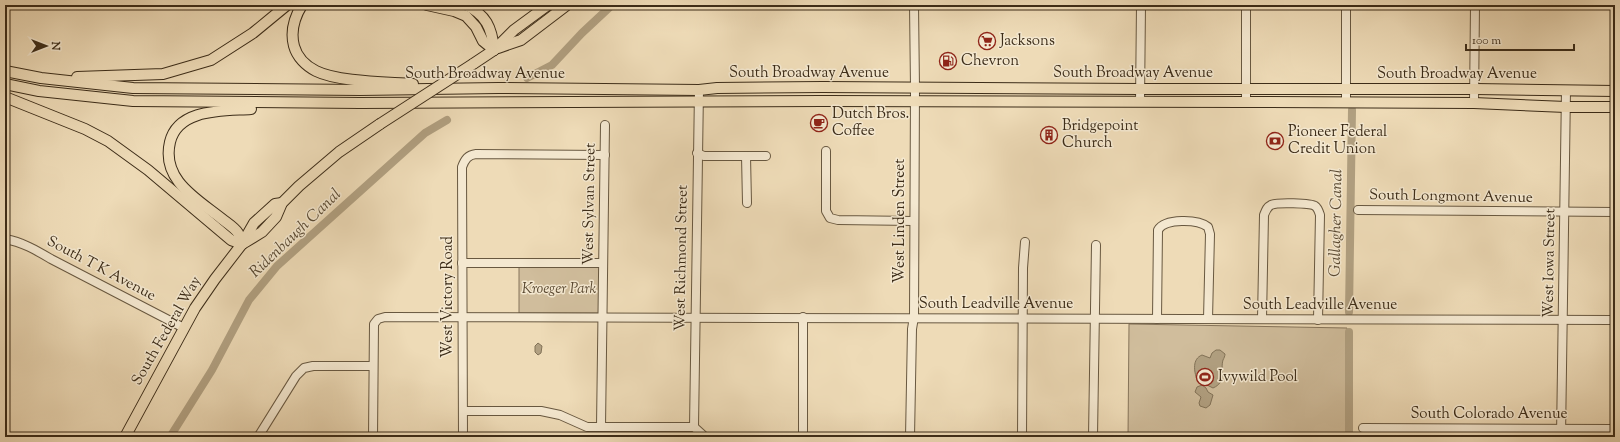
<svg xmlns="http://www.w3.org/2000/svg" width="1620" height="442" font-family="'Sorts Mill Goudy',serif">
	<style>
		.green { fill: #d0bd9c; stroke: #86745a }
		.water { fill: #b1a081; stroke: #827257 }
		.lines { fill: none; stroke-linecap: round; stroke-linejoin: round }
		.canal { stroke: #b1a081; stroke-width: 8 }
		.minor-casing { stroke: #685840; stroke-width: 10 }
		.major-casing { stroke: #3c2c18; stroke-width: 12 }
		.minor { stroke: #f4e8d0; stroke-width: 8 }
		.major { stroke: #eedbb7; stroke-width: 10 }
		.major-bridge-casing { stroke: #3c2c18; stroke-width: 12; stroke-linecap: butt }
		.major-bridge { stroke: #eedbb7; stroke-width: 10 }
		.labels { text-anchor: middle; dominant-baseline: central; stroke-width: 3; stroke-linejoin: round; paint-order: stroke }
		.poi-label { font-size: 15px; fill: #3c2c18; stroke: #f4e8d0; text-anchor: start }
		.street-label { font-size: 15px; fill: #3c2c18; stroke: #f4e8d0 }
		.park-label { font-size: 15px; font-style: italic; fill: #5a4932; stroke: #f4e8d0 }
		.water-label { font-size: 16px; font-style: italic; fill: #594932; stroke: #f4e8d0 }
	</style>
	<rect width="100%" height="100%" fill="#eedbb7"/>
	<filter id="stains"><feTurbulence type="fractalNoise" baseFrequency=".005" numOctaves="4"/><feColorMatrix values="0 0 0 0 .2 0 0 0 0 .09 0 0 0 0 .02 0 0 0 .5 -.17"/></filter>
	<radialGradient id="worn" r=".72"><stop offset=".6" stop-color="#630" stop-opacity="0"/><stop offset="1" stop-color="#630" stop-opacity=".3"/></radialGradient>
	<!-- green -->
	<g class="green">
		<path d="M519,264L600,265V313H519Z"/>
		<path d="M1129,324L1347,328L1346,437H1128Z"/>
	</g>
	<!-- water -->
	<g class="water">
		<path d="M538,343L542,346L541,353L538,355L535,352V346Z"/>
		<path d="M1216,350H1220L1225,354C1225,356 1224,358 1223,360C1220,370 1227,382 1213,388L1197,380C1194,371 1192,359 1202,355L1210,358L1212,353Z"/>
		<path d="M1202,385L1206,388L1208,392L1213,395L1210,405L1206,408L1200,406L1199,403L1201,397L1195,392L1197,387Z"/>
	</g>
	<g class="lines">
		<!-- canal -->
		<g class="canal">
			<path d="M527,78L552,65L582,33L612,5"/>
			<path d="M1349,312L1352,110"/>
			<path d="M170,437L212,370L249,300L277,266L425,133L447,120"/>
			<path d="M1349,437V332"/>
		</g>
		<!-- minor casing -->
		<g class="minor-casing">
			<g id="minor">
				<path d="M1246,5V102"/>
				<path d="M1140,102L1141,5"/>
				<path d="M1346,102V5"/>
				<path d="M1474,103L1475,5"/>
				<path d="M826,151V211L830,218L838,220L913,221"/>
				<path d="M697,153L704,156H766"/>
				<path d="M746,156L747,203"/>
				<path d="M1358,210L1615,212"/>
				<path d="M5,239C22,242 36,250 51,259L184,328"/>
				<path d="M462,263H603"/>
				<path d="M803,317V437"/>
				<path d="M1157,319L1158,230C1165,218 1198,219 1208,227L1210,234L1208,319"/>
				<path d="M1262,319L1264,215C1266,210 1267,207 1271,205C1276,202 1311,203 1315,206C1318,208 1319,212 1320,215L1318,320"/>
				<path d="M463,411H541L560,415L587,427H694"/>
				<path d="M601,427L605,125"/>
				<path d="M694,427L699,90"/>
				<path d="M694,427L705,437"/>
				<path d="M1363,428L1615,429"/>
				<path d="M258,437L296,376L304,368L313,366H373"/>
				<path d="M373,437L374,324L378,319L385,317L1615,320"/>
				<path d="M463,437L462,167C465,159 468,155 476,154L605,155"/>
				<path d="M910,437L912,329L914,317L915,88L914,5"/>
				<path d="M1022,437L1023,268L1025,242"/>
				<path d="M1093,437L1096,245"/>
				<path d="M1561,437L1566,90"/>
			</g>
		</g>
		<!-- major casing -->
		<g class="major-casing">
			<g id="major">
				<path d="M302,5C294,18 290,31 294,46C297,57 306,66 316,71C338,82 387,82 413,84"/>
				<path d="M427,5L454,11L466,16L476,27L483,41L494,50"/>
				<path d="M465,5C486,14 492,28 494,50"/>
				<path d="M498,48L521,40L567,5"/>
				<path d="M473,64L494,50L514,30L548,5"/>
				<path d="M5,71L41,78L133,88L360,90L498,88L699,90L717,88L823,87L1140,89H1475L1615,91"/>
				<path d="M77,77L163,74L211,60L253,33L287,5"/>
				<path d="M5,84L39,91L133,101L360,103L823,101L1246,102L1474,103L1566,107H1615"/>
				<path d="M5,97L85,129L108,141L148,170L231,240L242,244"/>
				<path d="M244,243L262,232L276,217L282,203L299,186L339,152L380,124"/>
				<path d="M242,244C241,241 240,236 238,233C235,228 227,223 222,219C197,199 161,180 170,142C178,108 224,111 251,109"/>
				<path d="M125,437L195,308L215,279L242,244L254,223L275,204L282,203"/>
			</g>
		</g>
		<!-- minor -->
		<use href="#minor" class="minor"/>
		<!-- major -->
		<use href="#major" class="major"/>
		<!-- major-bridge casing -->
		<g class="major-bridge-casing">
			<path id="major-bridge" d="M380,124L473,64"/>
		</g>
		<!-- major-bridge -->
		<use href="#major-bridge" class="major-bridge"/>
	</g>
	<!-- icons -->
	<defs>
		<g id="supermarket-ring" transform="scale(0.9)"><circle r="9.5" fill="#f4e8d0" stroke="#8f2418" stroke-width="1.5"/><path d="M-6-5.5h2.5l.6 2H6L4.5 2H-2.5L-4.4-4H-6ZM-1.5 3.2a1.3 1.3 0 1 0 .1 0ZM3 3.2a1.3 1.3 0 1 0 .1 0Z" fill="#8f2418"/></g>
		<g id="fuel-ring" transform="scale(0.9)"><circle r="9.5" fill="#f4e8d0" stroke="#8f2418" stroke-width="1.5"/><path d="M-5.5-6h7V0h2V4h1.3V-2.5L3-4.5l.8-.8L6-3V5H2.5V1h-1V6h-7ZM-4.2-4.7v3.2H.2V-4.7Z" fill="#8f2418"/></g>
		<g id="cafe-ring" transform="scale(0.9)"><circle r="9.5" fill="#f4e8d0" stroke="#8f2418" stroke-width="1.5"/><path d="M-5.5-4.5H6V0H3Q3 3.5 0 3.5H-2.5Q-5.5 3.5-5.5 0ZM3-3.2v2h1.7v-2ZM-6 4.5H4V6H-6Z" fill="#8f2418"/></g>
		<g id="building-ring" transform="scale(0.9)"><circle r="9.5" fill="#f4e8d0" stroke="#8f2418" stroke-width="1.5"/><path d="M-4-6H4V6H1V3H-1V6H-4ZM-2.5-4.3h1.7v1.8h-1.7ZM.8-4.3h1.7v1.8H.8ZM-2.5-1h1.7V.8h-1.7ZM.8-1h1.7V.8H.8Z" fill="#8f2418"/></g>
		<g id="bank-ring" transform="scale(0.9)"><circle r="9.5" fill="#f4e8d0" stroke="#8f2418" stroke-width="1.5"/><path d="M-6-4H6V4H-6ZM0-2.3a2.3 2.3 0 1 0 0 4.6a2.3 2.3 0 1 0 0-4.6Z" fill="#8f2418"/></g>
		<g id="stadium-ring" transform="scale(0.9)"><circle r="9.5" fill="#f4e8d0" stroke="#8f2418" stroke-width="1.5"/><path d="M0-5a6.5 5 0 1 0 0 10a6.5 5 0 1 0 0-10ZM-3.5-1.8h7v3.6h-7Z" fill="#8f2418"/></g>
	</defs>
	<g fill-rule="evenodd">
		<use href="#supermarket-ring" x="987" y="41"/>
		<use href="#fuel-ring" x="948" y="61"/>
		<use href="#cafe-ring" x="819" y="123"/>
		<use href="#building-ring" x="1049" y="135"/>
		<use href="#bank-ring" x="1275" y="141"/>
		<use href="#stadium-ring" x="1205" y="377"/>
	</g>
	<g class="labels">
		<!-- poi labels -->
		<g class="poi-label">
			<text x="1000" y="41">Jacksons</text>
			<text x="961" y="61">Chevron</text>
			<text x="832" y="114">Dutch Bros.<tspan x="832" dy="17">Coffee</tspan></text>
			<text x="1062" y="126">Bridgepoint<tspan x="1062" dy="17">Church</tspan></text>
			<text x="1288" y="132">Pioneer Federal<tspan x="1288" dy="17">Credit Union</tspan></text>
			<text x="1218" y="377">Ivywild Pool</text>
		</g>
		<!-- street labels -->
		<g class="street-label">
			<text x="809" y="73">South Broadway Avenue</text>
			<text x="1133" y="73">South Broadway Avenue</text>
			<text x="485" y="74">South Broadway Avenue</text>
			<text x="1457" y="74">South Broadway Avenue</text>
			<text transform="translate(1451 197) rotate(1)">South Longmont Avenue</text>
			<text transform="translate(590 204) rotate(-89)">West Sylvan Street</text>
			<text transform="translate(900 221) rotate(-90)">West Linden Street</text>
			<text transform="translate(682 258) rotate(-89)">West Richmond Street</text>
			<text transform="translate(1550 263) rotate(-89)">West Iowa Street</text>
			<text transform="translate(101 269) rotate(28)">South T K Avenue</text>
			<text transform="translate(448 297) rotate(-90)">West Victory Road</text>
			<text x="996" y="304">South Leadville Avenue</text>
			<text x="1320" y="305">South Leadville Avenue</text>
			<text transform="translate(167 331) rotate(-60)">South Federal Way</text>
			<text x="1489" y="414">South Colorado Avenue</text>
		</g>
		<!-- park labels -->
		<g class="park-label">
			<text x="559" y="289">Kroeger Park</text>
		</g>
		<!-- water labels -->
		<g class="water-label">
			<text transform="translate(1337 223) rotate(-89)">Gallagher Canal</text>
			<text transform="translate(296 234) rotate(-44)">Ridenbaugh Canal</text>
		</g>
	</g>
	<!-- margin -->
	<rect width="1620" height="442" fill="none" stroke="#eedbb7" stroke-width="20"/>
	<rect x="6" y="6" width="1608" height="430" fill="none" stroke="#3c2c18" stroke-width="2"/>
	<rect x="10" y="10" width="1600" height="422" fill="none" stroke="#3c2c18"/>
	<!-- north arrow -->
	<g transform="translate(46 46) rotate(90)" stroke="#f4e8d0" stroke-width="3" paint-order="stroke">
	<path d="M0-3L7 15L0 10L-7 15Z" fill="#3c2c18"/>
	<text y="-6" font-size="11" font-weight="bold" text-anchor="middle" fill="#3c2c18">N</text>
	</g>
	<!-- scale -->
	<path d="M1466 44v6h108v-6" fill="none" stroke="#3c2c18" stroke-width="2"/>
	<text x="1472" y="44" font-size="12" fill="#3c2c18" stroke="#f4e8d0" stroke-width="3" paint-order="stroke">100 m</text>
	<rect width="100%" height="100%" filter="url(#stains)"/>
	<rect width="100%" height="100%" fill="url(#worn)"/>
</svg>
